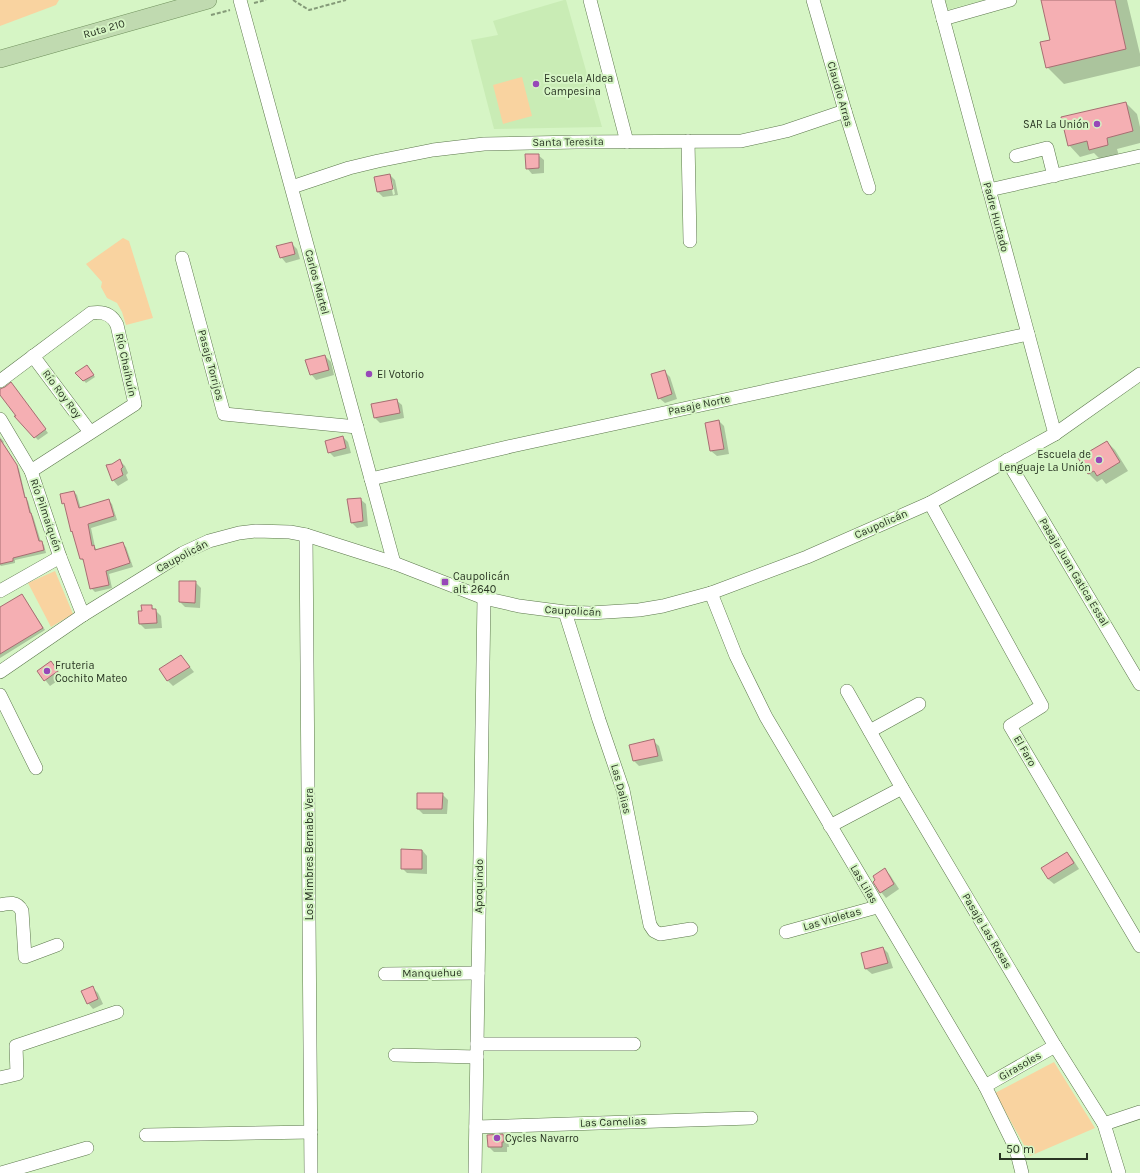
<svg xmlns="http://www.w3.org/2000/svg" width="1140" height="1173" font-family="Karla,sans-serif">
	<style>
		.built { fill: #c9ecb5 }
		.green { fill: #f9d3a0 }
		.shadow { fill: #0003; fill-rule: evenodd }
		.building { fill: #f5afb3; stroke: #a76e72 }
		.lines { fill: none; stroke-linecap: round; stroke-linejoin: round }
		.minor-casing { stroke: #5c774c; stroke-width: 14 }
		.major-casing { stroke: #70915d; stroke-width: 18 }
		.path { stroke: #849a78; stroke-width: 2; stroke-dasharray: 4 2; stroke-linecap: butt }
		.minor { stroke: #fff; stroke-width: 13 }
		.major { stroke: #c0dab0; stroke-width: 17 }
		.poi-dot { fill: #9748b8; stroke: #d6f5c5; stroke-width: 1.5 }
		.labels { text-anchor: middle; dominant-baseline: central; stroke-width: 4; stroke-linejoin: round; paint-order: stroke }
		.street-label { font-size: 11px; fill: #293523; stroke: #d6f5c5 }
		.poi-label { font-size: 11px; fill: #293523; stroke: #d6f5c5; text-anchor: start }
	</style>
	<rect width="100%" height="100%" fill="#d6f5c5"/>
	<!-- built -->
	<g class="built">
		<path d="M564,0H566L602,127L494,129L471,40L498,35L493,21Z"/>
		<path d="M943,0H984L946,10Z"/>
	</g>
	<!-- green -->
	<g class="green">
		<path d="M0,0H59L56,5L0,26Z"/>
		<path d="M522,77L532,116L503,124L493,85Z"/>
		<path d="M123,238L129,241L153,318L126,325L122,312L117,303L107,298L101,287L102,282L86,264Z"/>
		<path d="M55,571L73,614L51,627L28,583Z"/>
		<path d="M1054,1062L1095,1128L1030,1156L995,1093Z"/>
	</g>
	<!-- shadow -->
	<g class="shadow">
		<path d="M1042,0H1127L1140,54V66L1064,84L1047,67L1051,41Z"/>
		<path d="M1126,103L1137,114L1140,127V143L1117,149L1119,156L1101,160L1094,153L1080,157L1069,145Z"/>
		<path d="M538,155L544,160V173L532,174L527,168Z"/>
		<path d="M390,175L395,180L398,195L383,197L378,192L375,178ZM390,180H392L395,194L393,195Z"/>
		<path d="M291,243L297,249L300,259L286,263L281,257Z"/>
		<path d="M325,356L331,362L334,375L316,380L311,374Z"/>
		<path d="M87,366L95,377L86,383L77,373Z"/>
		<path d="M664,371L670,377L677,399L665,403L659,398Z"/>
		<path d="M14,387L48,433L38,440L16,417L17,416L0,394V390Z"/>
		<path d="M396,400L402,405L404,418L380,423L375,418L372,405Z"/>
		<path d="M719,421L724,426L729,454L717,456L711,451L706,424Z"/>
		<path d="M0,437L4,442L3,443L19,469L26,499L28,501L32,515L33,516L41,542L44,545L46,553L15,560V563L1,566L0,565Z"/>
		<path d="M343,437L348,442L351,453L334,457L329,452Z"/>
		<path d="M1107,442L1115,450L1128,471L1106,484L1102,479L1097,482L1089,474L1080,459Z"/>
		<path d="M120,461L125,466L128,473L126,475L128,480L118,486L113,480L112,465Z"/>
		<path d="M74,492L77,495L81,509L109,501L112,504L117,520L91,528L95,547L97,550L123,544L126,547L133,567L109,574L112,588L95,592L91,588L85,562L81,559L74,533L72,531L66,506L63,503Z"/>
		<path d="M360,499L366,504L368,526L357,528L352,523Z"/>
		<path d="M195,582L201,588L200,608L185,607L180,602Z"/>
		<path d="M24,598L45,630L0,658V608Z"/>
		<path d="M151,606L161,616L162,628L145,629L140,624L143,612Z"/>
		<path d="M181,656L194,672L173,686L168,681Z"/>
		<path d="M51,662L63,677L50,686L38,671Z"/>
		<path d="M653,741L659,746L663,761L639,766L634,761L630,746Z"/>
		<path d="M442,794L448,800L447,814H423L418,809Z"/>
		<path d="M422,850L427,856V874L407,873L402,868Z"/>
		<path d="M1067,853L1072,858L1079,869L1054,884L1048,879Z"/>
		<path d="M884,869L890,875L899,889L886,898L881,892Z"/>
		<path d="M883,948L888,953L893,968L872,974L866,969L862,953Z"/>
		<path d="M92,987L98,993L103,1004L93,1009L88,1003Z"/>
		<path d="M503,1135L508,1140L509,1147H507V1152H494L489,1147Z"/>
	</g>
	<!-- building -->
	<g class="building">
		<path d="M1041,0H1115L1126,49L1046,68L1040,42L1050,40Z"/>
		<path d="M1126,102L1133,131L1107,138L1108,145L1089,150L1087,141L1068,146L1061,117Z"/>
		<path d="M525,154H539V168L526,169Z"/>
		<path d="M390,174L393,189L377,192L374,177Z"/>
		<path d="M292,242L295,254L280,258L276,246Z"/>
		<path d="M325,355L329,370L310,375L305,360Z"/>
		<path d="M87,365L94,375L83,381L75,373Z"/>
		<path d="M665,370L672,394L658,399L651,374Z"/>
		<path d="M11,382L46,429L34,438L14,416H16L0,395V389L5,387Z"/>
		<path d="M397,399L400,413L374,418L371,404Z"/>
		<path d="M719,420L724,449L710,451L705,423Z"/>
		<path d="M343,436L346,448L328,453L325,441Z"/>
		<path d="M0,439L17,465L25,498L26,497L30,513H31L39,541H42L44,550L13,558V561L0,564Z"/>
		<path d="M1107,441L1120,462L1097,476L1094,471L1088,474L1078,458Z"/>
		<path d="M120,459L123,467L121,469L123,475L112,481L106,465L112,464Z"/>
		<path d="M74,491L79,508L109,499L114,516L88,524L92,546L94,545L95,550L123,542L130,563L106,571L109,585L90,589L83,559H80L72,531L71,532L64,503L62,504L60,494Z"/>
		<path d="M361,498L363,521L351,523L347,499Z"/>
		<path d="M179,581H196L195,603L179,602Z"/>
		<path d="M22,594L43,628L0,654V607Z"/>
		<path d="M141,605H152V609H156L157,623L139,624L138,611H142Z"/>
		<path d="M181,655L190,667L167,681L159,669Z"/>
		<path d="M51,661L58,671L44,681L37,671Z"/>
		<path d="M654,739L658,756L633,761L629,745Z"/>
		<path d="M417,793H443L442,809H417Z"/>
		<path d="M401,849L422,850V869H401Z"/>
		<path d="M1067,852L1074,863L1048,879L1041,868Z"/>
		<path d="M885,868L894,884L880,893L873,882L875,880L873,876Z"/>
		<path d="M883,947L888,963L865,969L861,953Z"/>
		<path d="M93,986L98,999L87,1004L81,991Z"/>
		<path d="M503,1134L504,1142H502V1147H488L487,1135Z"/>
	</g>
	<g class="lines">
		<!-- minor casing -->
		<g class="minor-casing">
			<g id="minor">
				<path d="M240,0L394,563"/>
				<path d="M590,0L627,142"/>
				<path d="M813,0L845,111L869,188"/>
				<path d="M938,0L1055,434"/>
				<path d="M943,19L1010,0"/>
				<path d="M688,141L690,241"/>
				<path d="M1016,156L1047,148L1054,176"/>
				<path d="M292,187L349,168L378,161L433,150L484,144L576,142L741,141L786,131L845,111"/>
				<path d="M989,190L1140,156"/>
				<path d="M182,258L224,414L357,427"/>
				<path d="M33,356L90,432"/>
				<path d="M0,381L91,313C103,311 112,314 117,325L135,404L31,471"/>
				<path d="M0,419L31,471L60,557L83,615"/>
				<path d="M1007,460L1140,684"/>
				<path d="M371,479L512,446L1028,334"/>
				<path d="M930,503L1042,706L1010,726L1140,946"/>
				<path d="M306,535L311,1173"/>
				<path d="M0,591L60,557"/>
				<path d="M711,593L736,656L766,717L985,1086L1016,1149L1022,1173"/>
				<path d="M565,612L599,720L623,790L650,925L654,931L660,934L691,929"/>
				<path d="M0,672L83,615L183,553L209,541L239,533L256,531L290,532L306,535L394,563L484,598L519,606L565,612L590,613L639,610L663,606L711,593L807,557L930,503L1055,434L1140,374"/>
				<path d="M847,691L902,788L1055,1046L1104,1124L1119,1173"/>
				<path d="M0,695L36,768"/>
				<path d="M870,731L919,704"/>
				<path d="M830,826L902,788"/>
				<path d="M0,905C9,903 17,901 22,911L25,957L57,945"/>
				<path d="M786,932L877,907"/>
				<path d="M385,974L478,973"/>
				<path d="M477,1044H634"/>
				<path d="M395,1055L477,1057"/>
				<path d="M0,1078L17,1074L16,1046L117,1012"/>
				<path d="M985,1086L1055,1046"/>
				<path d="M1104,1124L1140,1112"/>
				<path d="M476,1127L751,1118"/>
				<path d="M146,1135L311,1132"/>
				<path d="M1,1173L87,1148"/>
				<path d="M475,1173L484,598"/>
			</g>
		</g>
		<!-- major casing -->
		<g class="major-casing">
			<path id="major" d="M0,59L208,0"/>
		</g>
		<!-- path -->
		<g class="path">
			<path d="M293,0L309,10L346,0"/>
			<path d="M254,3L266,0"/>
			<path d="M211,15L230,10"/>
		</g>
		<!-- minor -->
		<use href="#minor" class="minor"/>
		<!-- major -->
		<use href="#major" class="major"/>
	</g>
	<!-- markers -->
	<g class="poi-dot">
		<circle cx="536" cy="84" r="4"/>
		<circle cx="1097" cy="124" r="4"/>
		<circle cx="369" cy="374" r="4"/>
		<circle cx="1099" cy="460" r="4"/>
		<rect x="441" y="578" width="8" height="8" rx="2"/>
		<circle cx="47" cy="671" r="4"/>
		<circle cx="497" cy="1138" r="4"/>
	</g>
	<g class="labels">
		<!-- street labels -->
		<g class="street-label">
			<text transform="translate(104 29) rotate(-16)">Ruta 210</text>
			<text transform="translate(840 94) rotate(74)">Claudio Arras</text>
			<text transform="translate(568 142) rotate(-1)">Santa Teresita</text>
			<text transform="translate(996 217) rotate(75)">Padre Hurtado</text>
			<text transform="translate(317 282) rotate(75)">Carlos Martel</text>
			<text transform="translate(126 365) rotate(78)">Río Chaihuín</text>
			<text transform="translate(211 365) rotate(75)">Pasaje Torrijos</text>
			<text transform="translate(62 394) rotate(53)">Río Roy Roy</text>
			<text transform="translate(699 405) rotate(-12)">Pasaje Norte</text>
			<text transform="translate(46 515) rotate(71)">Río Pilmaiquén</text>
			<text transform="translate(881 524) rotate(-24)">Caupolicán</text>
			<text transform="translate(182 556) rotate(-28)">Caupolicán</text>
			<text transform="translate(1074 572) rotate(59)">Pasaje Juan Gatica Essal</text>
			<text transform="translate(573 611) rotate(3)">Caupolicán</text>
			<text transform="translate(1025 751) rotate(60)">El Faro</text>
			<text transform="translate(621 789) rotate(75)">Las Dalias</text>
			<text transform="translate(309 854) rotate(-90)">Los Mimbres Bernabe Vera</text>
			<text transform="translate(864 884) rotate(59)">Las Lilas</text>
			<text transform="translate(479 886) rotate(-89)">Apoquindo</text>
			<text transform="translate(832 919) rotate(-16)">Las Violetas</text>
			<text transform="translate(987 931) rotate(59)">Pasaje Las Rosas</text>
			<text transform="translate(432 973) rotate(-1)">Manquehue</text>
			<text transform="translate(1020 1066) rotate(-30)">Girasoles</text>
			<text transform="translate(613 1122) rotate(-2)">Las Camelias</text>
		</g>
		<!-- poi labels -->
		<g class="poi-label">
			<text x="544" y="78">Escuela Aldea<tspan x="544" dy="13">Campesina</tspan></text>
			<text x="1089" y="124" text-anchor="end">SAR La Unión</text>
			<text x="377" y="374">El Votorio</text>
			<text x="1091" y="454" text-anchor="end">Escuela de<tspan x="1091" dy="13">Lenguaje La Unión</tspan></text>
			<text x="453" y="576">Caupolicán<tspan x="453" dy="13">alt. 2640</tspan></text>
			<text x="55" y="665">Fruteria<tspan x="55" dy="13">Cochito Mateo</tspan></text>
			<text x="505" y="1138">Cycles Navarro</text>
		</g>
	</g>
	<!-- scale -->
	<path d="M1000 1153v6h87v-6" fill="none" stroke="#293523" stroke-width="2"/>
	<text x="1006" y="1153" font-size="12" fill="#293523" stroke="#d6f5c5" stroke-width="3" paint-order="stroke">50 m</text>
</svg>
